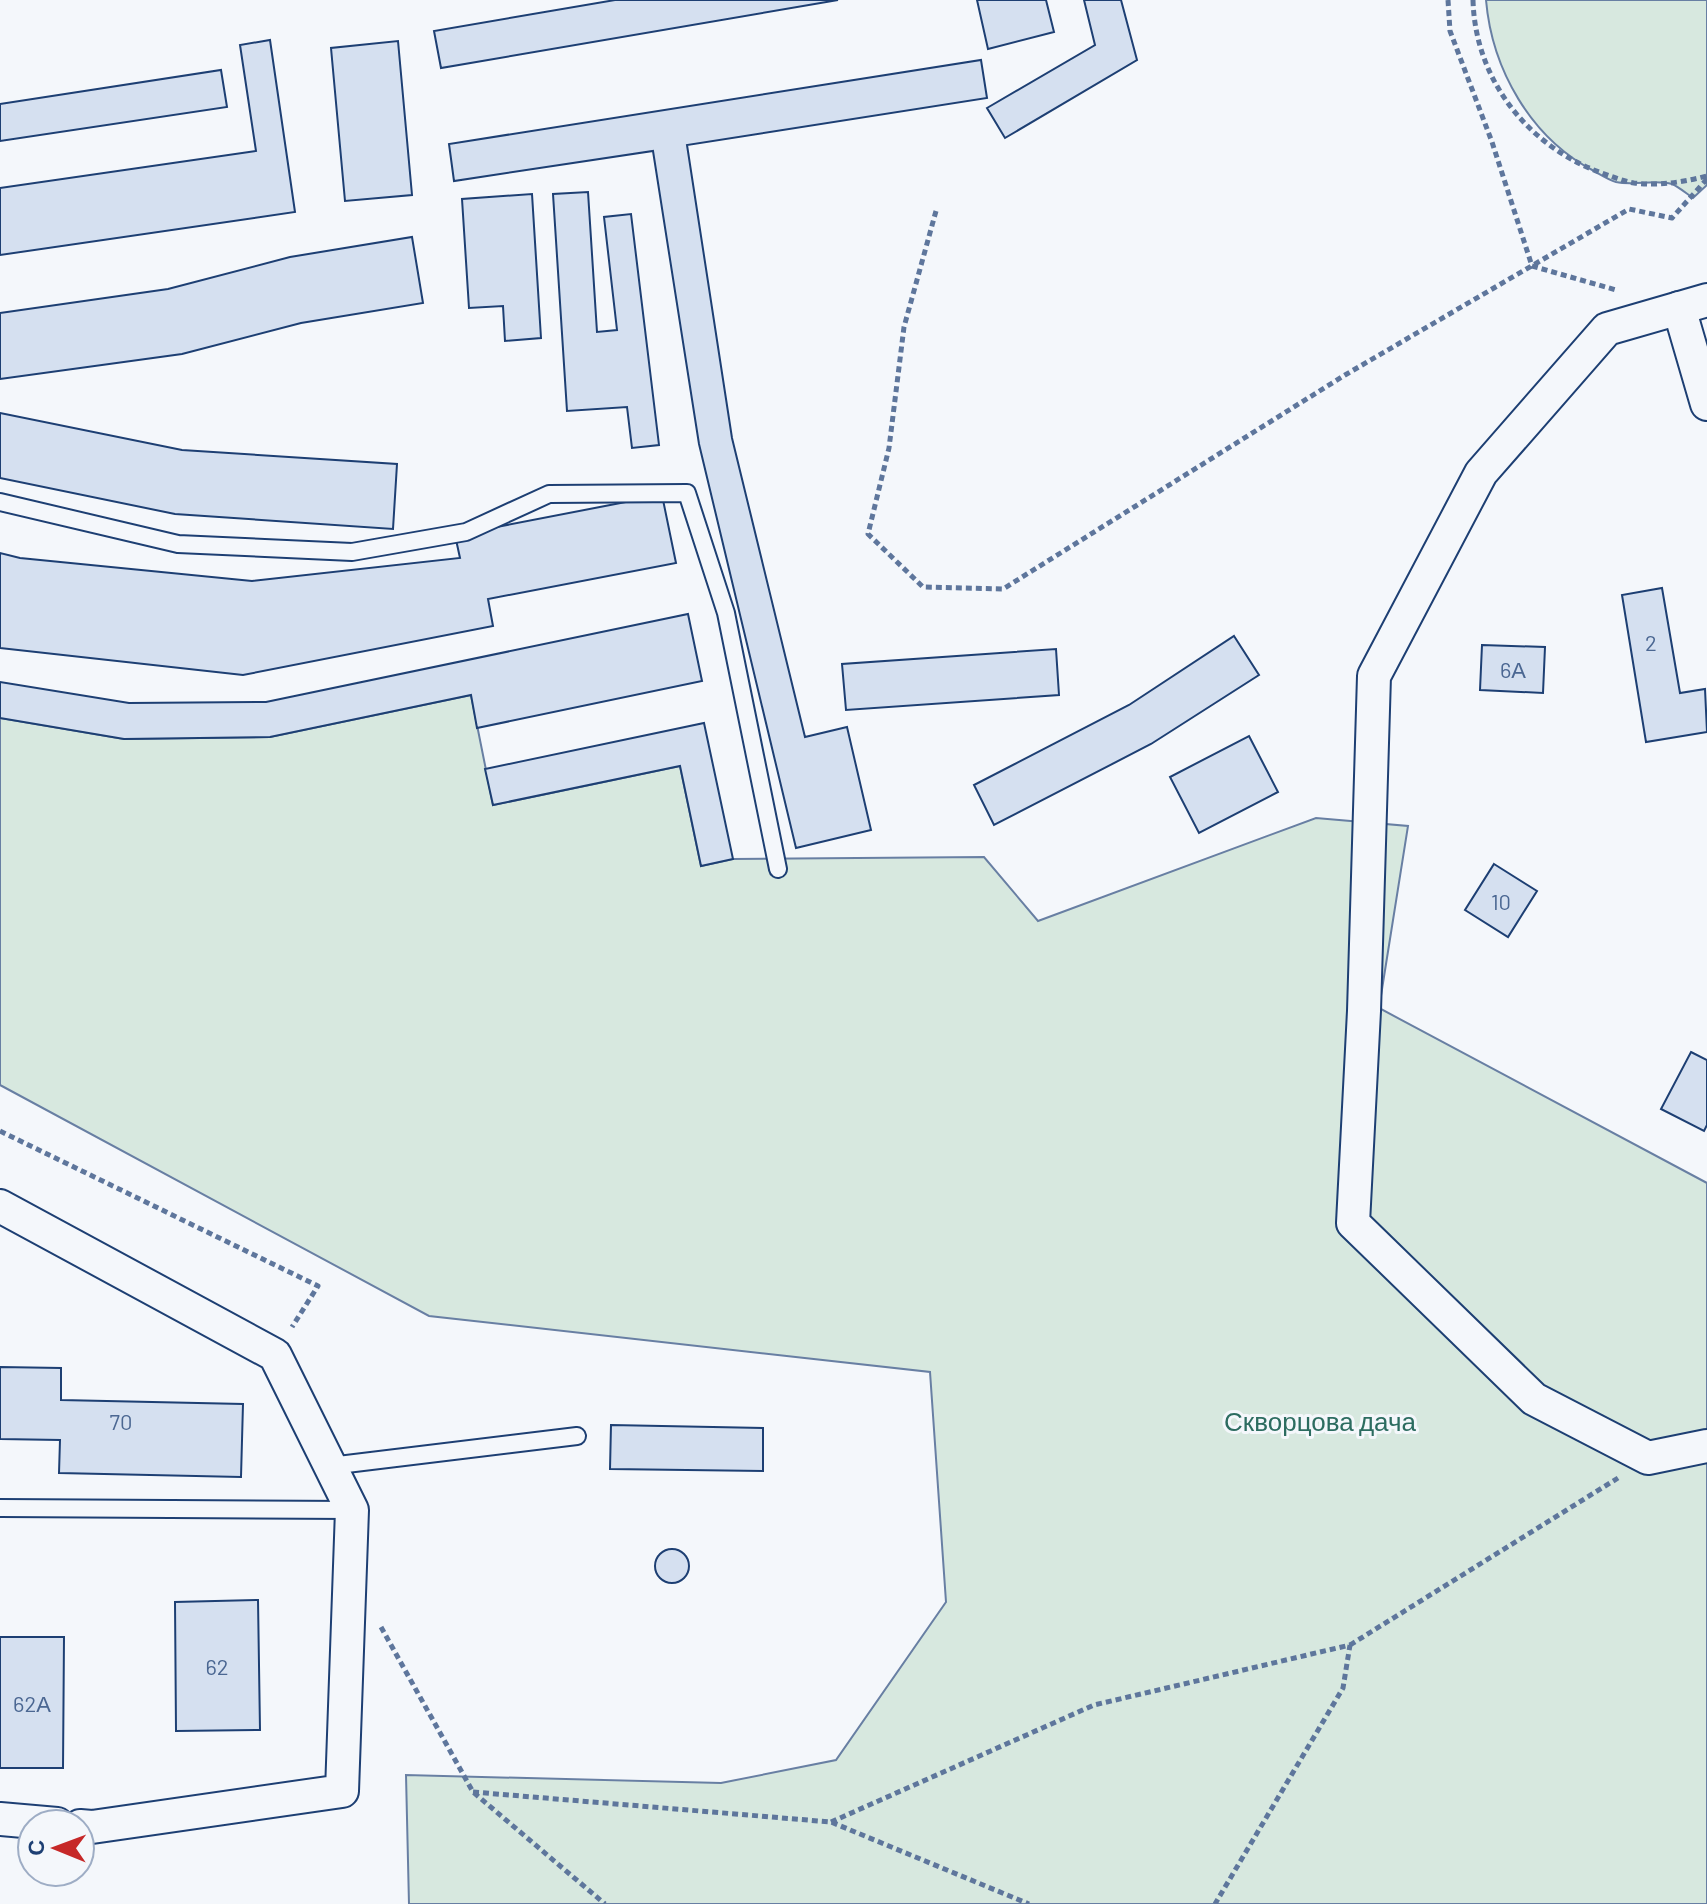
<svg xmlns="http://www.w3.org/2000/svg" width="1707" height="1904" font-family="Barlow,sans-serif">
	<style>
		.green { fill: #d7e8df; stroke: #687fa3; stroke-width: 2 }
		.building { fill: #d5e0f0; stroke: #1d3f73; stroke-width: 2 }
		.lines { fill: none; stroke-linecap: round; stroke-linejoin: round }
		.service-casing { stroke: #1d3f73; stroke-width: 20 }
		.minor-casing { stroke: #1d3f73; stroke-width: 36 }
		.path { stroke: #5e769c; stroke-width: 5; stroke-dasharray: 6 4; stroke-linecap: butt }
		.service { stroke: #f4f7fb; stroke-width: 16 }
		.minor { stroke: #f4f7fb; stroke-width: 32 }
		.labels { text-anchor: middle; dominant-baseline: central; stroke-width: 6; stroke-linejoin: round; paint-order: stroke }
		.number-label { font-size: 22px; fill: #4b6792 }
		.park-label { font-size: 26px; fill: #2c6c60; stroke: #f4f7fb }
	</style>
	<rect width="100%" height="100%" fill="#f4f7fb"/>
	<!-- green -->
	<g class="green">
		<path d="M1486,0H1707V185L1693,198C1687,194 1679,187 1672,184C1655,179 1634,186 1616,182C1609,180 1601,175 1594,171C1531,138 1492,70 1486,0Z"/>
		<path d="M471,695L493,805L680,766L701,866L733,859L984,857L1038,921L1316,818L1408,826L1379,1008L1707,1183V1904H409L406,1775L721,1783L836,1760L946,1602L930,1372L429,1316L0,1085V718L124,739L270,737Z"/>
	</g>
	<!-- building -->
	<g class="building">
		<path d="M615,0H838L441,68L434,31Z"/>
		<path d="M977,0H1046L1054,32L988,49Z"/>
		<path d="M1084,0H1121L1137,60L1005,138L987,108L1095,45Z"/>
		<path d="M270,40L295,212L0,255V188L256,151L240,45Z"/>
		<path d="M398,41L412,195L345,201L331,48Z"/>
		<path d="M981,60L987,98L687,145L732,438L805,737L847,727L871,830L796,848L699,444L653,151L454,181L449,144Z"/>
		<path d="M221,70L227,107L0,141V104Z"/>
		<path d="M588,192L597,332L617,330L604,217L631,214L659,445L632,448L627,407L567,411L553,194Z"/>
		<path d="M532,194L541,338L505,341L503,306L469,308L462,199Z"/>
		<path d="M412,237L423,303L301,323L182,354L0,379V313L168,289L290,257Z"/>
		<path d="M0,413L182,450L397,464L393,529L175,514L0,478Z"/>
		<path d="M662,495L676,563L488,599L493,626L243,675L0,648V553L20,558L252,581L460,558L455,535Z"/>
		<path d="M1662,588L1680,693L1705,689L1707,732L1646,742L1622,595Z"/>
		<path d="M688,614L702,681L477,728L471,695L270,737L124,739L0,718V682L129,703L266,702Z"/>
		<path d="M1234,636L1259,675L1151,744L994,825L974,785L1129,705Z"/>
		<path d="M1482,645L1545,647L1543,693L1480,690Z"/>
		<path d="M1056,649L1059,695L846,710L842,664Z"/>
		<path d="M704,723L733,859L701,866L680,766L493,805L485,769Z"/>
		<path d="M1249,736L1278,792L1199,833L1170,777Z"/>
		<path d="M1494,864L1537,891L1508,937L1465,910Z"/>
		<path d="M1691,1052L1707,1060V1125L1704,1131L1661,1109Z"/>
		<path d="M0,1367L61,1368V1400L243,1404L241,1477L59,1473L60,1440L0,1439Z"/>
		<path d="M611,1425L763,1428V1471L610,1469Z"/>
		<circle cx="672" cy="1566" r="17"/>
		<path d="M258,1600L260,1730L176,1731L175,1602Z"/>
		<path d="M0,1637H64L63,1768H0Z"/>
	</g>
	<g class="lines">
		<!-- service casing -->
		<g class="service-casing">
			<g id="service">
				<path d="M0,502L178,544L352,552L466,532L549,494L687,493L726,613L778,869"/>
				<path d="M330,1466L577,1436"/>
				<path d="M0,1508L352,1510"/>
			</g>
		</g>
		<!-- minor casing -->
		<g class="minor-casing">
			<g id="minor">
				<path d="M1707,300L1607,329L1481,473L1374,676L1364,1011L1353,1223L1534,1399L1648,1458L1707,1446"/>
				<path d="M1679,308L1707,404"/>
				<path d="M0,1206L275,1355L352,1510L342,1791L92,1827L80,1826"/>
				<path d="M0,1819L57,1824"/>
			</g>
		</g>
		<!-- path -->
		<g class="path">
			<path d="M1448,0L1450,31L1492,142L1532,266L1616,290"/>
			<path d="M1473,0C1475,79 1527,145 1599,172C1611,176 1622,181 1634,183C1660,186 1683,182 1707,176"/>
			<path d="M936,211L904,327L889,448L868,534L923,587L1003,589L1345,375L1629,209L1672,218L1707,179"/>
			<path d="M0,1131L318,1286L292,1327"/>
			<path d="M381,1627L473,1792L605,1904"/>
			<path d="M1350,1645L1618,1478"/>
			<path d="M473,1792L831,1822L1029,1904"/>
			<path d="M831,1822L1094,1705L1350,1645L1343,1688L1215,1904"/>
		</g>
		<!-- service -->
		<use href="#service" class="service"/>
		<!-- minor -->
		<use href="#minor" class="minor"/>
	</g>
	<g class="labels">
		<!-- number labels -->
		<g class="number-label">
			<text x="1651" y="642">2</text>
			<text x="1513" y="669">6А</text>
			<text x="1501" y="901">10</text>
			<text x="121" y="1421">70</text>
			<text x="217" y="1666">62</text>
			<text x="32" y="1703">62А</text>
		</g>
		<!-- park labels -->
		<g class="park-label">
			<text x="1320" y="1420">Скворцова дача</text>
		</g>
	</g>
	<!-- north arrow -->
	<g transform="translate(56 1848) rotate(271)"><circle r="38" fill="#f4f7fb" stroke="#9eadc5" stroke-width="2"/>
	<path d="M0-6L14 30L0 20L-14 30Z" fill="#c62828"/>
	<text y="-12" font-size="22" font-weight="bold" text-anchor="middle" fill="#1d3f73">С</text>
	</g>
</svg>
